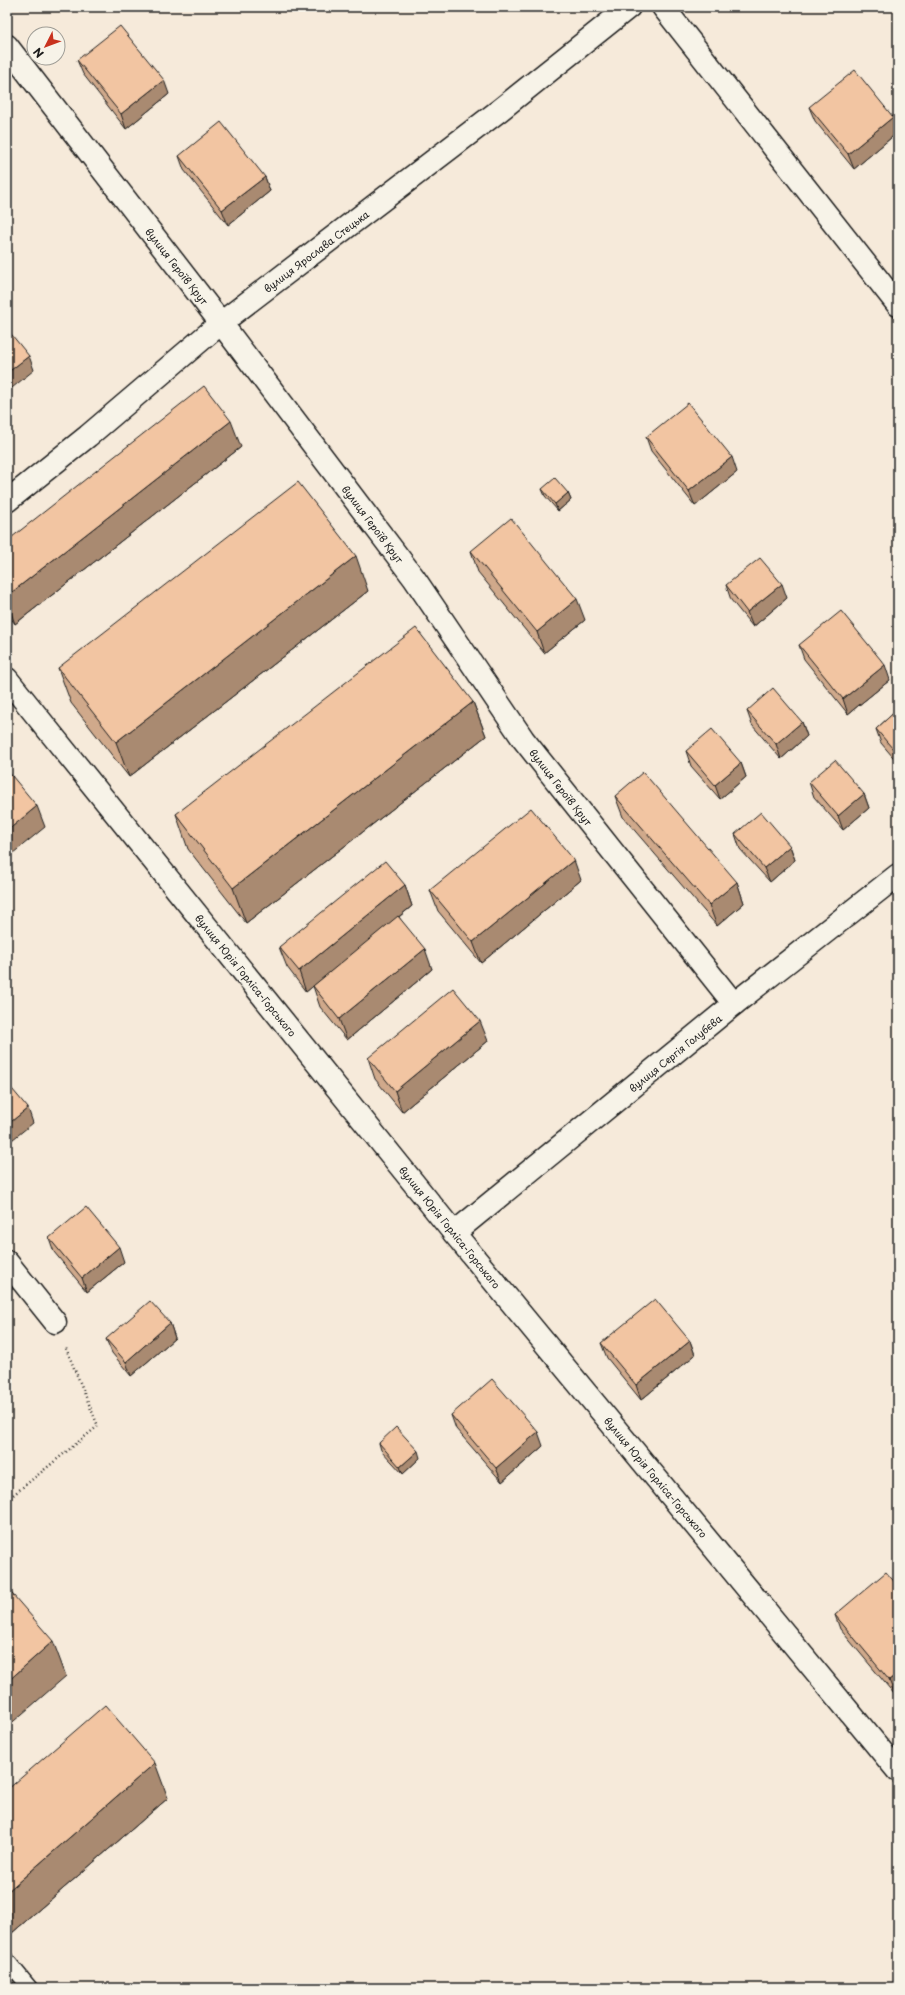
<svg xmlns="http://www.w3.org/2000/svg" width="905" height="1995" font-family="'Playpen Sans',sans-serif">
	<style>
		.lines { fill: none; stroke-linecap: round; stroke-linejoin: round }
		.lane-casing { stroke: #1c1c1c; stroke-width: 17 }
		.street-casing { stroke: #1c1c1c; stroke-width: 25 }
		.path { stroke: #1c1c1c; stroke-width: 2.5; stroke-dasharray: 1 3; stroke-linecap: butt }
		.lane { stroke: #f7f3e8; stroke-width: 14 }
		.street { stroke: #f7f3e8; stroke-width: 22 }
		.wall { fill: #d0a98b; stroke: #1c1c1c }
		.shaded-wall { fill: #a98a71; stroke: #1c1c1c }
		.building { fill: #f2c5a2; stroke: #1c1c1c }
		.labels { text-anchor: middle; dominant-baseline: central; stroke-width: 3.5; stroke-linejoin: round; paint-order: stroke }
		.street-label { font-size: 10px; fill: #1c1c1c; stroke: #f7f3e8 }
	</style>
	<rect width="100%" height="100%" fill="#f6eada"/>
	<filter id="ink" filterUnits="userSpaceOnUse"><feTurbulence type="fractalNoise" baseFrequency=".025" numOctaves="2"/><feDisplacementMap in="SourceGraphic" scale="8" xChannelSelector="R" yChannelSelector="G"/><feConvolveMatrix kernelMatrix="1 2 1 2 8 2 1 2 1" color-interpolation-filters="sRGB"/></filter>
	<g filter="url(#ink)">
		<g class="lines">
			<!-- lane casing -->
			<g class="lane-casing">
				<path id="lane" d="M7,1960L30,1988"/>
			</g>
			<!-- street casing -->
			<g class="street-casing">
				<g id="street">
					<path d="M663,7L898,305"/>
					<path d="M7,46L221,323L414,578L523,739L734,1004"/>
					<path d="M7,501L88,436L221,323L500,110L629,7"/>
					<path d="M7,679L454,1233L898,1771"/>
					<path d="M454,1233L734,1004L898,875"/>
					<path d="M7,1262L55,1322"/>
				</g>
			</g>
			<!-- path -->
			<path class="path" d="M7,1500L98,1426L65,1346"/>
			<!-- lane -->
			<use href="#lane" class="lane"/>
			<!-- street -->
			<use href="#street" class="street"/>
		</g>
		<!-- wall -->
		<g class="wall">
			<path d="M77,60L169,94L126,129L83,74Z"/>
			<path d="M809,107L893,117L898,130V132L854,169L815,121Z"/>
			<path d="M179,156L265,177L270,191L228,225L184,170Z"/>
			<path d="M646,437L737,472L695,506L651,451Z"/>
			<path d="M241,447L15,624L7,613V541Z"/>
			<path d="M542,489L568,493L571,500L558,511L545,496Z"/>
			<path d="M471,551L585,620L544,653L478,572Z"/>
			<path d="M726,585L787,598L753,627L731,600Z"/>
			<path d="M368,591L129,777L71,703L58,668Z"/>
			<path d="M799,645L890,680L848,714L804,659Z"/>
			<path d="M473,702L486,736L246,923L188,849L176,814Z"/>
			<path d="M898,709V763L881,743L876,729Z"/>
			<path d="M747,711L802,722L807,736L781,759L752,725Z"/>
			<path d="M686,751L741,763L746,777L720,799L691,766Z"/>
			<path d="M809,782L864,794L869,808L843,830L814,797Z"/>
			<path d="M615,796L737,882L744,903L717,926L623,817Z"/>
			<path d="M735,834L790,846L795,860L770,882L740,849Z"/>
			<path d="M581,880L481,963L438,911L430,890Z"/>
			<path d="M405,885L412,906L399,917L432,969L347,1040L320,1007L313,986L306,992L287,967L279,947Z"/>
			<path d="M488,1041L402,1112L375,1079L368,1058Z"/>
			<path d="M49,1238L124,1262L87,1292L54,1252Z"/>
			<path d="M170,1323L175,1338L131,1376L112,1353L106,1339Z"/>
			<path d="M690,1341L695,1355L641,1400L607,1358L601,1343Z"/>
			<path d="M451,1415L543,1446L502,1482L456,1429Z"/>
			<path d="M379,1443L420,1458L403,1474L381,1450Z"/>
			<path d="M898,1586V1692L895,1695L840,1629L835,1615Z"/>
			<path d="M7,1790L168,1798L12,1933L7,1928Z"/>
		</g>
		<!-- shaded-wall -->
		<g class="shaded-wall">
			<path d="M164,80L169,94L126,129L121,114Z"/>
			<path d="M893,117L898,130V132L854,169L848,154Z"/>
			<path d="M265,177L270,191L228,225L222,210Z"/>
			<path d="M29,356L34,370L7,392V373Z"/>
			<path d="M231,421L241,447L15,624L7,601V596Z"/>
			<path d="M732,457L737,472L695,506L689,491Z"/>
			<path d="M568,493L571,500L558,511L555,504Z"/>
			<path d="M356,556L368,591L129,777L116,742Z"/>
			<path d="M782,584L787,598L753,627L747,612Z"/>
			<path d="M577,599L585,620L544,653L537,632Z"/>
			<path d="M885,665L890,680L848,714L843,699Z"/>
			<path d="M473,702L486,736L246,923L233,888Z"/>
			<path d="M802,722L807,736L781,759L776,744Z"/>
			<path d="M741,763L746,777L720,799L715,785Z"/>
			<path d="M864,794L869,808L843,830L838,816Z"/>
			<path d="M37,806L45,827L7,858V831Z"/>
			<path d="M790,846L795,860L770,882L764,868Z"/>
			<path d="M574,860L581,880L481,963L473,942Z"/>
			<path d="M737,882L744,903L717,926L709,905Z"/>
			<path d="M405,885L412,906L306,992L299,971Z"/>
			<path d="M425,949L432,969L347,1040L339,1019Z"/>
			<path d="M480,1021L488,1041L402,1112L395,1091Z"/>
			<path d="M28,1108L33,1123L7,1144V1125Z"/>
			<path d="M119,1247L124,1262L87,1292L82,1278Z"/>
			<path d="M170,1323L175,1338L131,1376L126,1362Z"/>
			<path d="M690,1341L695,1355L641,1400L636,1385Z"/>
			<path d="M538,1432L543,1446L502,1482L496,1468Z"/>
			<path d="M418,1451L420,1458L403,1474L400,1467Z"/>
			<path d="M53,1641L66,1676L7,1727V1682Z"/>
			<path d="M898,1673V1692L895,1695L889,1680Z"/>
			<path d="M155,1763L168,1798L12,1933L7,1920V1892Z"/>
		</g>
		<!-- building -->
		<g class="building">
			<path d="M120,26L164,80L121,114L77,60Z"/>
			<path d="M855,70L893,117L848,154L809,107Z"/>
			<path d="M221,122L265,177L222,210L179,156Z"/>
			<path d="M7,329L29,356L7,373Z"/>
			<path d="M204,386L231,421L7,596V541Z"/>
			<path d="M688,403L732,457L689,491L646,437Z"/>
			<path d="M555,478L568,493L555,504L542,489Z"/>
			<path d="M298,482L356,556L116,742L58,668Z"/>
			<path d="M511,518L577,599L537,632L471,551Z"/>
			<path d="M760,558L782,584L747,612L726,585Z"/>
			<path d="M841,611L885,665L843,699L799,645Z"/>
			<path d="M416,628L473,702L233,888L176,814Z"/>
			<path d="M773,688L802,722L776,744L747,711Z"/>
			<path d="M898,709V755L876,729Z"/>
			<path d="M712,729L741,763L715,785L686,751Z"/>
			<path d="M835,760L864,794L838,816L809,782Z"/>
			<path d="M7,770L37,806L7,831Z"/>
			<path d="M643,772L737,882L709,905L615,796Z"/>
			<path d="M531,808L574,860L473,942L430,890Z"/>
			<path d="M761,812L790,846L764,868L735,834Z"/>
			<path d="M385,861L405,885L299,971L279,947Z"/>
			<path d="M398,916L425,949L339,1019L313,986Z"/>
			<path d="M453,988L480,1021L395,1091L368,1058Z"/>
			<path d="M7,1083L28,1108L7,1125Z"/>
			<path d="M86,1207L119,1247L82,1278L49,1238Z"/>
			<path d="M655,1299L690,1341L636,1385L601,1343Z"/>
			<path d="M150,1301L170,1323L126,1362L106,1339Z"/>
			<path d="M492,1379L538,1432L496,1468L451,1415Z"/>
			<path d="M396,1427L418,1451L400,1467L379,1443Z"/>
			<path d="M886,1572L898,1586V1673L889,1680L835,1615Z"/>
			<path d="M7,1588L53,1641L7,1682Z"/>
			<path d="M105,1705L155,1763L7,1892V1790Z"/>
			<path d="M7,1975L18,1988H7Z"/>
		</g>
	</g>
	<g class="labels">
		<!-- street labels -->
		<g class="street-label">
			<text transform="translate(316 251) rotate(-37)">вулиця Ярослава Стецька</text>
			<text transform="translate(177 266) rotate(52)">вулиця Героїв Крут</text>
			<text transform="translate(373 524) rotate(53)">вулиця Героїв Крут</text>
			<text transform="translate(561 787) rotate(52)">вулиця Героїв Крут</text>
			<text transform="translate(246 975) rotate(51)">вулиця Юрія Горліса-Горського</text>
			<text transform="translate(675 1053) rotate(-39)">вулиця Сергія Голубєва</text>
			<text transform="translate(450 1227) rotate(51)">вулиця Юрія Горліса-Горського</text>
			<text transform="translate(656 1477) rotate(50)">вулиця Юрія Горліса-Горського</text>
		</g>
	</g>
	<!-- margin -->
	<rect width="905" height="1995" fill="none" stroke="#f7f3e8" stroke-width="24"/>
	<rect x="12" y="12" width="881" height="1971" fill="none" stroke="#1c1c1c" stroke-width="1.5" filter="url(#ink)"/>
	<!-- north arrow -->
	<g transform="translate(46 46) rotate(228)"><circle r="19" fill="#f7f3e8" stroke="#9f9d96"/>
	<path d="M0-3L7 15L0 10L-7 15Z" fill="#c8321e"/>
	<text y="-6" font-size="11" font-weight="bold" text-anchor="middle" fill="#1c1c1c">N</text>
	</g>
</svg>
